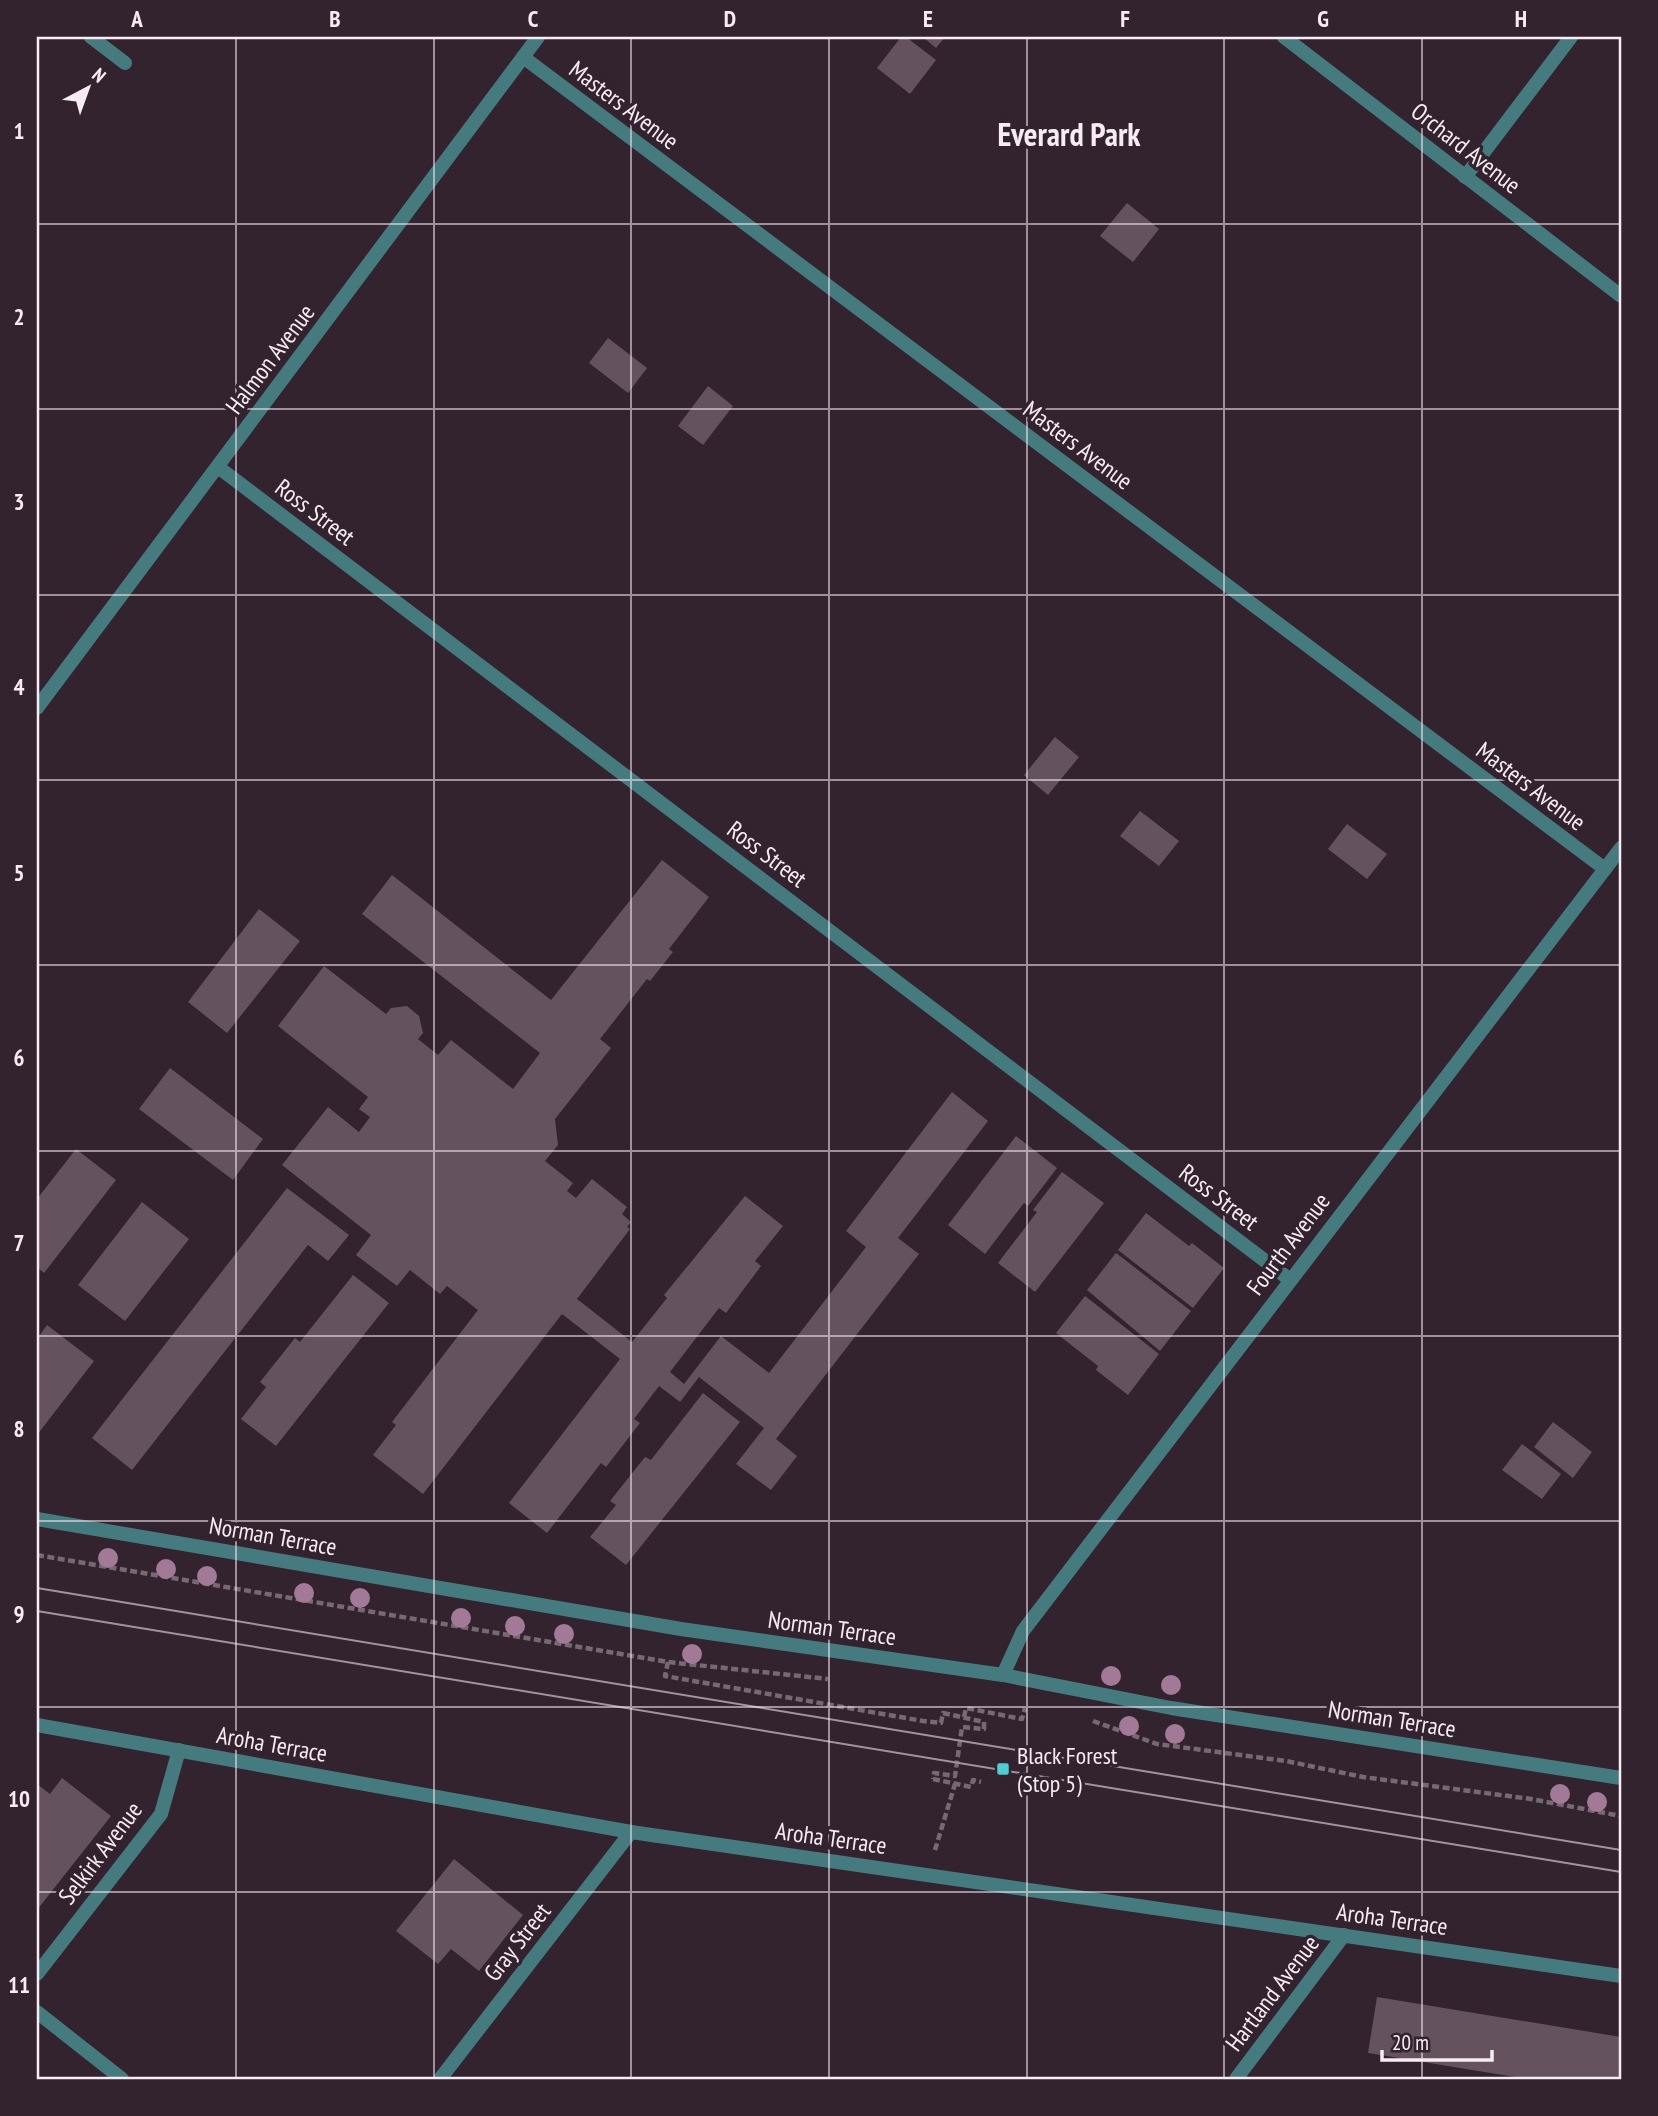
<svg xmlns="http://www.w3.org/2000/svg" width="1658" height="2116" font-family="'PT Sans Narrow',sans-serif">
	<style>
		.building { fill: #64535f }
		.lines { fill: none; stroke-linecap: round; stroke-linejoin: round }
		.path { stroke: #776973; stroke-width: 4.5; stroke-dasharray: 7 3.5; stroke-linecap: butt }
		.minor { stroke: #457b7e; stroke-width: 14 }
		.tram { stroke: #a1949e; stroke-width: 2 }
		.tree { fill: #a37998 }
		.grid { fill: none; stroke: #f7ecf4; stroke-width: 2; stroke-opacity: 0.55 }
		.poi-dot { fill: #51ccd3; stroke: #33232f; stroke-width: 2.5 }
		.labels { text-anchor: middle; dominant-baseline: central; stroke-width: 7; stroke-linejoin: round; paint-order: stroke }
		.street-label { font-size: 24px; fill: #f7ecf4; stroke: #33232f }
		.poi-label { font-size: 24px; fill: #f7ecf4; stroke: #33232f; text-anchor: start }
		.district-label { font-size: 32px; font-weight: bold; fill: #f7ecf4; stroke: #33232f }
		.neatline { fill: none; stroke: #f7ecf4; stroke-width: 2.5 }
		.grid-label { font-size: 23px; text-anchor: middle; font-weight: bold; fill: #f7ecf4 }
	</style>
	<rect width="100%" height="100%" fill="#33232f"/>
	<!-- building -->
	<g class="building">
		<path d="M901,37H906L936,60L910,94L877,68Z"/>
		<path d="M923,37H945L936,48Z"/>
		<path d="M1127,203L1159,229L1133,262L1100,236Z"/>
		<path d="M608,338L647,368L628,393L589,363Z"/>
		<path d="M708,386L733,406L703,445L678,426Z"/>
		<path d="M1055,737L1079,757L1048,795L1024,775Z"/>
		<path d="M1140,811L1179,841L1159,866L1120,836Z"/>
		<path d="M1347,824L1387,854L1367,879L1328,849Z"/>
		<path d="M662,860L709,897L669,949L673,952L650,981L647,979L600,1039L611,1048L555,1119L558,1145L545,1161L573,1183L567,1191L576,1198L592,1179L627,1207L622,1214L631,1222L627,1227L630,1229L577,1299L632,1342L667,1298L664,1295L745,1196L783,1226L755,1261L761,1266L726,1313L719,1308L670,1372L684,1384L721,1336L769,1373L866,1247L846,1231L952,1092L988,1121L898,1238L919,1254L776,1439L797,1456L771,1490L736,1464L764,1428L699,1377L680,1402L659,1386L634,1419L640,1423L606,1467L601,1463L547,1533L509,1503L620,1359L562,1314L423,1494L373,1455L396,1425L392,1422L478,1310L447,1286L440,1294L410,1270L397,1286L356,1255L371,1235L282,1165L328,1107L359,1132L370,1117L359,1109L368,1097L278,1026L324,966L386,1014L391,1008L407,1006L419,1016L423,1033L418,1039L438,1055L451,1040L513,1089L540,1053L362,914L392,875L551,1000Z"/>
		<path d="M259,909L300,941L227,1033L188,1002Z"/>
		<path d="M170,1068L263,1139L233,1180L139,1109Z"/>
		<path d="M1016,1136L1057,1168L1028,1206L1024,1203L985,1254L948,1225Z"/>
		<path d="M76,1149L116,1180L44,1273L37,1267V1199Z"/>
		<path d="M1062,1172L1104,1203L1035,1292L998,1263L1037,1212L1033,1210Z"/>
		<path d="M287,1188L349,1235L328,1261L308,1245L132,1470L92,1438Z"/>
		<path d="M142,1202L189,1239L125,1321L78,1285Z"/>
		<path d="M1146,1213L1189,1246L1192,1243L1224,1268L1193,1308L1118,1250Z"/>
		<path d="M1116,1253L1191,1311L1160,1351L1087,1290Z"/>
		<path d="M353,1275L389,1303L276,1446L241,1419L266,1387L260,1382L295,1338L300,1342Z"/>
		<path d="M1085,1296L1159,1354L1128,1395L1096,1370L1098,1366L1056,1333Z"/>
		<path d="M47,1325L94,1361L37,1435V1339Z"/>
		<path d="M703,1393L740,1422L626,1565L590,1537L616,1505L610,1501L645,1457L651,1460Z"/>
		<path d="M1553,1422L1592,1452L1573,1478L1534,1447Z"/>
		<path d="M1522,1444L1561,1474L1542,1499L1502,1470Z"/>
		<path d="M62,1778L111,1816L37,1910V1784L50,1794Z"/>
		<path d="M454,1859L523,1915L479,1971L451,1949L438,1964L396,1931Z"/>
		<path d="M1377,1997L1621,2037V2079H1527L1368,2053Z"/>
	</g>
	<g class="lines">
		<!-- path -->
		<g class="path">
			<path d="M37,1555L668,1662L828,1679"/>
			<path d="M668,1662L665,1676L923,1721L941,1723L943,1713L984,1722V1729L962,1727L955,1776L934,1773L933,1779"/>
			<path d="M964,1717L966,1708L1022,1719L1025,1708"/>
			<path d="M1093,1721L1157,1744L1286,1761L1363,1777L1531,1799L1621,1816"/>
			<path d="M933,1779L971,1787L973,1780L981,1782"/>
			<path d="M935,1850L955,1784"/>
		</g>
		<!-- minor -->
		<g class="minor">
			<path d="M91,37L125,63"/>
			<path d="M1284,37L1621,296"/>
			<path d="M523,57L1605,869"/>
			<path d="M1465,177L1571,37"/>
			<path d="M218,467L1289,1279"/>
			<path d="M37,708L538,37"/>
			<path d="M37,1519L681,1629L1003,1675L1171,1708L1621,1778"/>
			<path d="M1003,1675L1023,1631L1621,848"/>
			<path d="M37,1725L631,1832L1621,1976"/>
			<path d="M37,1974L161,1814L179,1750"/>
			<path d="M37,2012L122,2079"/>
			<path d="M440,2079L631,1832"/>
			<path d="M1236,2079L1344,1935"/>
		</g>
		<!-- tram -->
		<g class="tram">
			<path d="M37,1588L1621,1850"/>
			<path d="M37,1611L1621,1872"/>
		</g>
	</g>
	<!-- trees -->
	<g class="tree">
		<circle cx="108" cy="1558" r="10"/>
		<circle cx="166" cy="1569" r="10"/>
		<circle cx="207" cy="1576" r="10"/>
		<circle cx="304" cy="1593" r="10"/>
		<circle cx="360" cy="1598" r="10"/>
		<circle cx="461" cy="1618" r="10"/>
		<circle cx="515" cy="1626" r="10"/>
		<circle cx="564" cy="1634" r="10"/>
		<circle cx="692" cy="1654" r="10"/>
		<circle cx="1111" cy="1676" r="10"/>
		<circle cx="1171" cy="1685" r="10"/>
		<circle cx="1129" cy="1726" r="10"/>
		<circle cx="1175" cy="1734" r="10"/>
		<circle cx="1560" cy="1794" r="10"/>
		<circle cx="1597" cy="1802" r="10"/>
	</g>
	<!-- grid -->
	<path class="grid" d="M236,37V2079M434,37V2079M631,37V2079M829,37V2079M1027,37V2079M1224,37V2079M1422,37V2079M37,224H1621M37,409H1621M37,595H1621M37,780H1621M37,965H1621M37,1151H1621M37,1336H1621M37,1521H1621M37,1707H1621M37,1892H1621"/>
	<!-- markers -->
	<rect class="poi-dot" x="996" y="1762" width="14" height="14" rx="3.5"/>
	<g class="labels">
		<!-- street labels -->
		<g class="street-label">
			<text transform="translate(624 105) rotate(37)">Masters Avenue</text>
			<text transform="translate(1466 148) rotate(38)">Orchard Avenue</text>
			<text transform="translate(270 359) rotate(-53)">Halmon Avenue</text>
			<text transform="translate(1078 445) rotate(37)">Masters Avenue</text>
			<text transform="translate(315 512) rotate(37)">Ross Street</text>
			<text transform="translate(1531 786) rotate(37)">Masters Avenue</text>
			<text transform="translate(767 854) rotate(37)">Ross Street</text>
			<text transform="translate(1219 1197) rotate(37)">Ross Street</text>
			<text transform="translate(1288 1244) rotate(-53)">Fourth Avenue</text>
			<text transform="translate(273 1536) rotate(10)">Norman Terrace</text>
			<text transform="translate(832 1628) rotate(8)">Norman Terrace</text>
			<text transform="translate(1392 1719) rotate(9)">Norman Terrace</text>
			<text transform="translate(272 1744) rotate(10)">Aroha Terrace</text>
			<text transform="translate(831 1838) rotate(8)">Aroha Terrace</text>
			<text transform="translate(100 1853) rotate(-53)">Selkirk Avenue</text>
			<text transform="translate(1392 1919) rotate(8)">Aroha Terrace</text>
			<text transform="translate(517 1942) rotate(-52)">Gray Street</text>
			<text transform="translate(1272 1993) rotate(-53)">Hartland Avenue</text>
		</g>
		<!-- poi labels -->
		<g class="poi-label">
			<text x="1017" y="1755">Black Forest<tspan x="1017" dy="28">(Stop 5)</tspan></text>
		</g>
		<!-- district labels -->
		<g class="district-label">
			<text x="1069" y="134">Everard Park</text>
		</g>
	</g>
	<!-- border -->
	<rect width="1658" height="2116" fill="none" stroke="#33232f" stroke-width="77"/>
	<!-- north arrow -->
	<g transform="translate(88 88) rotate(41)" stroke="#33232f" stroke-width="5" paint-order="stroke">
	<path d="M0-5L12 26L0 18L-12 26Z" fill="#f7ecf4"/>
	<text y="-10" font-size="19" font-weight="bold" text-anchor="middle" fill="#f7ecf4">N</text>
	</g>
	<!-- scale -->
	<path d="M1382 2050v10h110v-10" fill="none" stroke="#f7ecf4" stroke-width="3.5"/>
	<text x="1392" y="2050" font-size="21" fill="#f7ecf4" stroke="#33232f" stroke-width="5" paint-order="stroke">20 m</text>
	<rect x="38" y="38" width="1582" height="2040" class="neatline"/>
	<g class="grid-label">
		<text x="137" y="27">A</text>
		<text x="335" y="27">B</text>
		<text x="533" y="27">C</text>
		<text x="730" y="27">D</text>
		<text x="928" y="27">E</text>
		<text x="1125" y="27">F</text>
		<text x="1323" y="27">G</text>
		<text x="1521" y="27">H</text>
		<text x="19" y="139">1</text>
		<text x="19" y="325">2</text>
		<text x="19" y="510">3</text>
		<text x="19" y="695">4</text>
		<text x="19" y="881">5</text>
		<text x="19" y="1066">6</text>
		<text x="19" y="1251">7</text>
		<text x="19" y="1437">8</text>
		<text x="19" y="1622">9</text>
		<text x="19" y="1807">10</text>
		<text x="19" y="1993">11</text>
	</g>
</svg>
